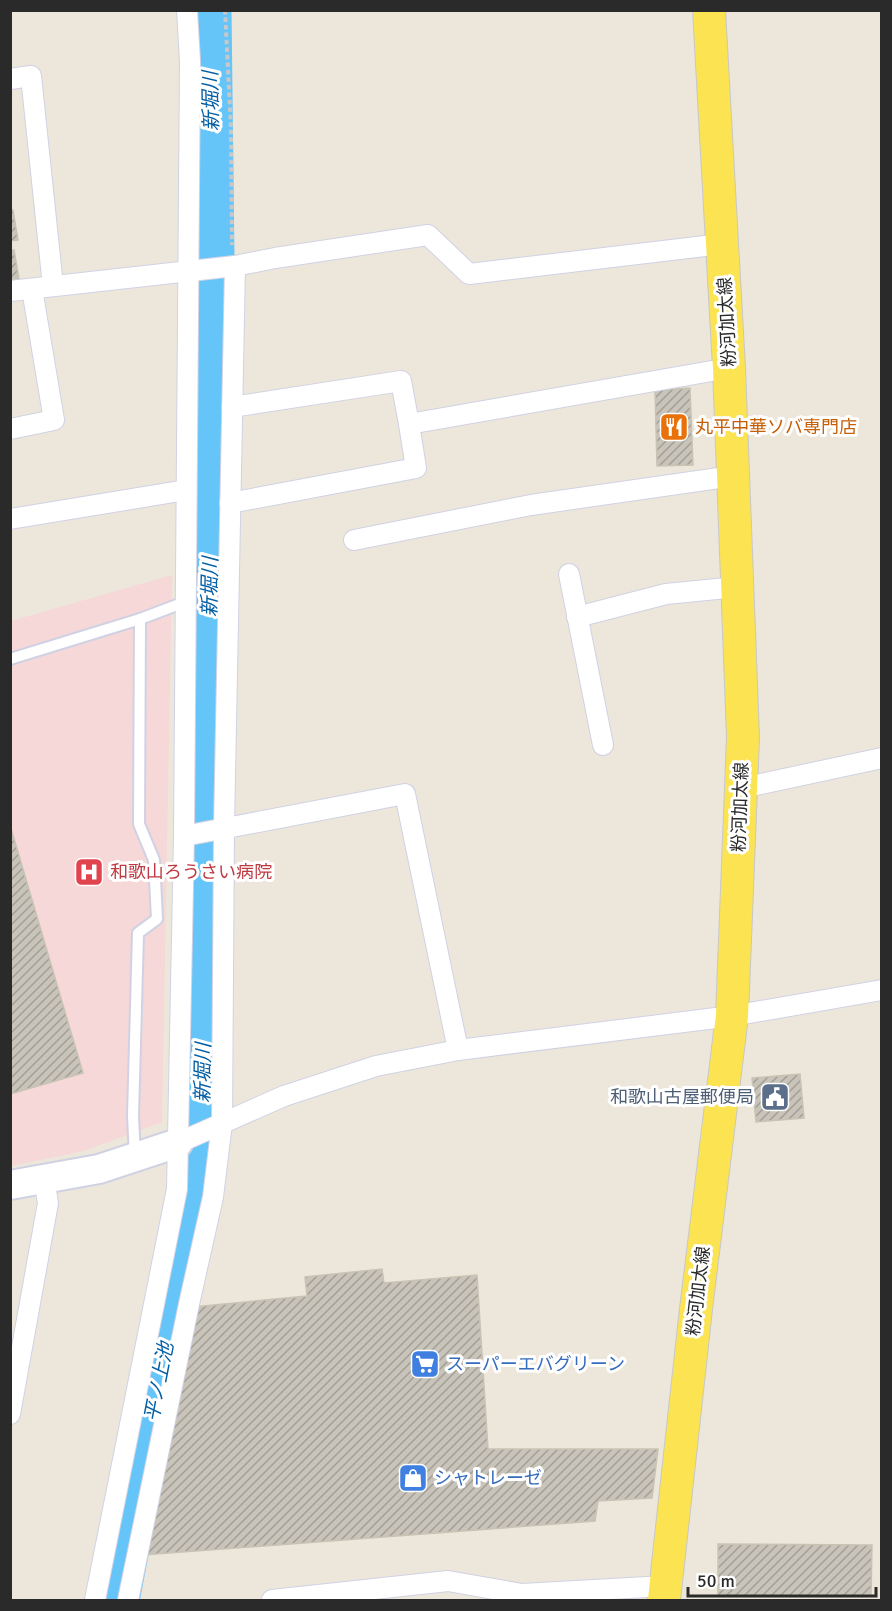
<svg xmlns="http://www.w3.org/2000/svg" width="892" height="1611" font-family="Signika,'Noto Sans JP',sans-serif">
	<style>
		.medical { fill: #f5d8d7 }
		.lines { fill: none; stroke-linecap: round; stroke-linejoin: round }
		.stream { stroke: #65c4f8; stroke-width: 8 }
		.river { stroke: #65c4f8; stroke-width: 45 }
		.building { fill: url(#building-hatch); stroke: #c9c3b4; stroke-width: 1.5 }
		.lane-casing { stroke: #d0d2e4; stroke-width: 14 }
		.street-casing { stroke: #d0d2e4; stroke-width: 22 }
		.secondary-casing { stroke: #d0d2e4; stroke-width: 32 }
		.primary-casing { stroke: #c8c8c8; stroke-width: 34 }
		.path { stroke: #c8c8c8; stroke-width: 4; stroke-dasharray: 4.5 3; stroke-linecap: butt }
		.lane { stroke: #fff; stroke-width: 10 }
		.street { stroke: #fff; stroke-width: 20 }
		.secondary { stroke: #fff; stroke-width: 28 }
		.primary { stroke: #fbe352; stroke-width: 32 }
		.labels { text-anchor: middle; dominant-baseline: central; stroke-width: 6; stroke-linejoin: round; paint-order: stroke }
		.street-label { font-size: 18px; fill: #2a2a2a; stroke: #fff }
		.food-label { font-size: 18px; fill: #c56008; stroke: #fff; text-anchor: start }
		.health-label { font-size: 18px; fill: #be3a42; stroke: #fff; text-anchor: start }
		.service-label { font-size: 18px; fill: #4e5e75; stroke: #fff; text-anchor: end }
		.shop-label { font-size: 18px; fill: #366cbe; stroke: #fff; text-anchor: start }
		.water-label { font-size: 20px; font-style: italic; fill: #035fa5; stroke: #fff }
	</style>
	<defs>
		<pattern id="building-hatch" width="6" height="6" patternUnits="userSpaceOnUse" patternTransform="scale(1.5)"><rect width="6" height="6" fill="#c8c4ba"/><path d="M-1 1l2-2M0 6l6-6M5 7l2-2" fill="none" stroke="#a39f97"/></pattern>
	</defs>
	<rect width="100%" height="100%" fill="#ede7db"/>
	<!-- medical -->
	<path class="medical" d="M172,575L162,1122L84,1151L11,1166V621Z"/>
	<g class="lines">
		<!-- stream -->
		<path class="stream" d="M186,1171L201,1164"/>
		<!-- river -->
		<path class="river" d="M117,1600L201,1164L213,341L209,10"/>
	</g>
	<!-- building -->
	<g class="building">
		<path d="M13,210L18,240L10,241V211Z"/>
		<path d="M10,250H14L19,279L10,281Z"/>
		<path d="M690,388L693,465L657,466L655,390Z"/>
		<path d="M10,825L83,1073L10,1094Z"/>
		<path d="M800,1074L804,1118L756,1122L752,1078Z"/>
		<path d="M382,1269L384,1283L477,1275L488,1449H658L652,1498L598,1501L595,1521L143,1555L193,1307L307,1296L305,1277Z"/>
		<path d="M718,1544L872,1545L871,1596H718Z"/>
	</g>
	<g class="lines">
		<!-- lane casing -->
		<g class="lane-casing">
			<g id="lane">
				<path d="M10,659L140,619"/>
				<path d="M135,1157L133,1116L138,933L157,919L154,860L139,824L140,619L185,602"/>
			</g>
		</g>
		<!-- street casing -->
		<g class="street-casing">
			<g id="street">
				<path d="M10,79L31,76L53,286"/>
				<path d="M10,291L235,266L275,258L428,235L469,274L722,244"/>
				<path d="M232,407L401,381L409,424"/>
				<path d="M10,429L54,420L32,289"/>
				<path d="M230,503L416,468L409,424L729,368"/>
				<path d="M10,519L186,490"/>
				<path d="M354,540L531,505L733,476"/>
				<path d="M569,574L603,745"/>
				<path d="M577,617L666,594L737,587"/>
				<path d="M742,788L882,758"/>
				<path d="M184,836L405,794L458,1050"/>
				<path d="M178,1143L284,1096L376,1066L458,1050L732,1016L882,990"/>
				<path d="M10,1414L48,1203L44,1179"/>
				<path d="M95,1600L177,1189L184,836L190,61L187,10"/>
				<path d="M128,1600L189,1304L213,1197L222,1123L224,827L235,266"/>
				<path d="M272,1600L448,1581L522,1594L665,1586"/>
			</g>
		</g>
		<!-- secondary casing -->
		<g class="secondary-casing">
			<path id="secondary" d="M10,1185L99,1169L178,1143"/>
		</g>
		<!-- primary casing -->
		<g class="primary-casing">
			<path id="primary" d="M664,1600L696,1309L732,1016L743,737L729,368L709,10"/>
		</g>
		<!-- path -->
		<path class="path" d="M225,10L231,128L232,245"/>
		<!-- lane -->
		<use href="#lane" class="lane"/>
		<!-- street -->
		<use href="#street" class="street"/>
		<!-- secondary -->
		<use href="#secondary" class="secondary"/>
		<!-- primary -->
		<use href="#primary" class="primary"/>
	</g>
	<!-- icons -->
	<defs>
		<g id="restaurant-square" transform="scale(1.5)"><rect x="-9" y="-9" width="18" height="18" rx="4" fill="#e8710a" stroke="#fff"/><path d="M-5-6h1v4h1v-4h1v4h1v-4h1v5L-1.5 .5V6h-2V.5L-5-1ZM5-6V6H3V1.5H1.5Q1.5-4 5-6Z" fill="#fff"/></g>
		<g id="hospital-square" transform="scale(1.5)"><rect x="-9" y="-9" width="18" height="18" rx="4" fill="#e0444e" stroke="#fff"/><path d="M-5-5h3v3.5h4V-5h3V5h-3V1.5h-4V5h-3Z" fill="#fff"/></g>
		<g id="civic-square" transform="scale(1.5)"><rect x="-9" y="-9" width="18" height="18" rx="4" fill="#5c6f8a" stroke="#fff"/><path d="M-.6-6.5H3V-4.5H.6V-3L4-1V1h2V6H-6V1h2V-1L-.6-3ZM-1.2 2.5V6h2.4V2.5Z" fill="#fff"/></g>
		<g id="supermarket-square" transform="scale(1.5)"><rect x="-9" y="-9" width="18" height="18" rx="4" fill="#3f7fe0" stroke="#fff"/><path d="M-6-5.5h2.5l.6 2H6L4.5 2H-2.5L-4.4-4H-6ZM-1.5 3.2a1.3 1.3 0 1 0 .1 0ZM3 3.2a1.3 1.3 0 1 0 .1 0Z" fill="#fff"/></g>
		<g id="shop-square" transform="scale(1.5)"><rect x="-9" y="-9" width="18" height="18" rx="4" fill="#3f7fe0" stroke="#fff"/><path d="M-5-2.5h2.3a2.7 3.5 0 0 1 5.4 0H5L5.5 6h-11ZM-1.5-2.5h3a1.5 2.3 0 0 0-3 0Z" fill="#fff"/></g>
	</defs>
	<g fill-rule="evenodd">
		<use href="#restaurant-square" x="674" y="427"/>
		<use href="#hospital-square" x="89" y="872"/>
		<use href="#civic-square" x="775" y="1097"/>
		<use href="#supermarket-square" x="425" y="1364"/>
		<use href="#shop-square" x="413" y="1478"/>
	</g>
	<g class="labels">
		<!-- street labels -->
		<g class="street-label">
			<text transform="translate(727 322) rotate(-93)">粉河加太線</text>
			<text transform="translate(740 807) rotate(-88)">粉河加太線</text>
			<text transform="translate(698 1291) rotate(-83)">粉河加太線</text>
		</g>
		<!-- food labels -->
		<g class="food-label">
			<text x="695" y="427">丸平中華ソバ専門店</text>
		</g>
		<!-- health labels -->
		<g class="health-label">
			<text x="110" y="872">和歌山ろうさい病院</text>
		</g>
		<!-- service labels -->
		<g class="service-label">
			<text x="754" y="1097">和歌山古屋郵便局</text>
		</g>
		<!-- shop labels -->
		<g class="shop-label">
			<text x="446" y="1364">スーパーエバグリーン</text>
			<text x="434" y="1478">シャトレーゼ</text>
		</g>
		<!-- water labels -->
		<g class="water-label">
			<text transform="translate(211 101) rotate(-91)">新堀川</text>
			<text transform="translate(210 587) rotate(-89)">新堀川</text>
			<text transform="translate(203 1073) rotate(-89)">新堀川</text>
			<text transform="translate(159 1382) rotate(-79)">平ノ上池</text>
		</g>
	</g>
	<!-- border -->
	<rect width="892" height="1611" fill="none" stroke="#2a2a2a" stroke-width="24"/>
	<!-- scale -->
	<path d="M688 1587v9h188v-9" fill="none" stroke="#2a2a2a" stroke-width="3"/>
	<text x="697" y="1587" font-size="18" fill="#2a2a2a" stroke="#ffffff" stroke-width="4.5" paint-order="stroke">50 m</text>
</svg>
